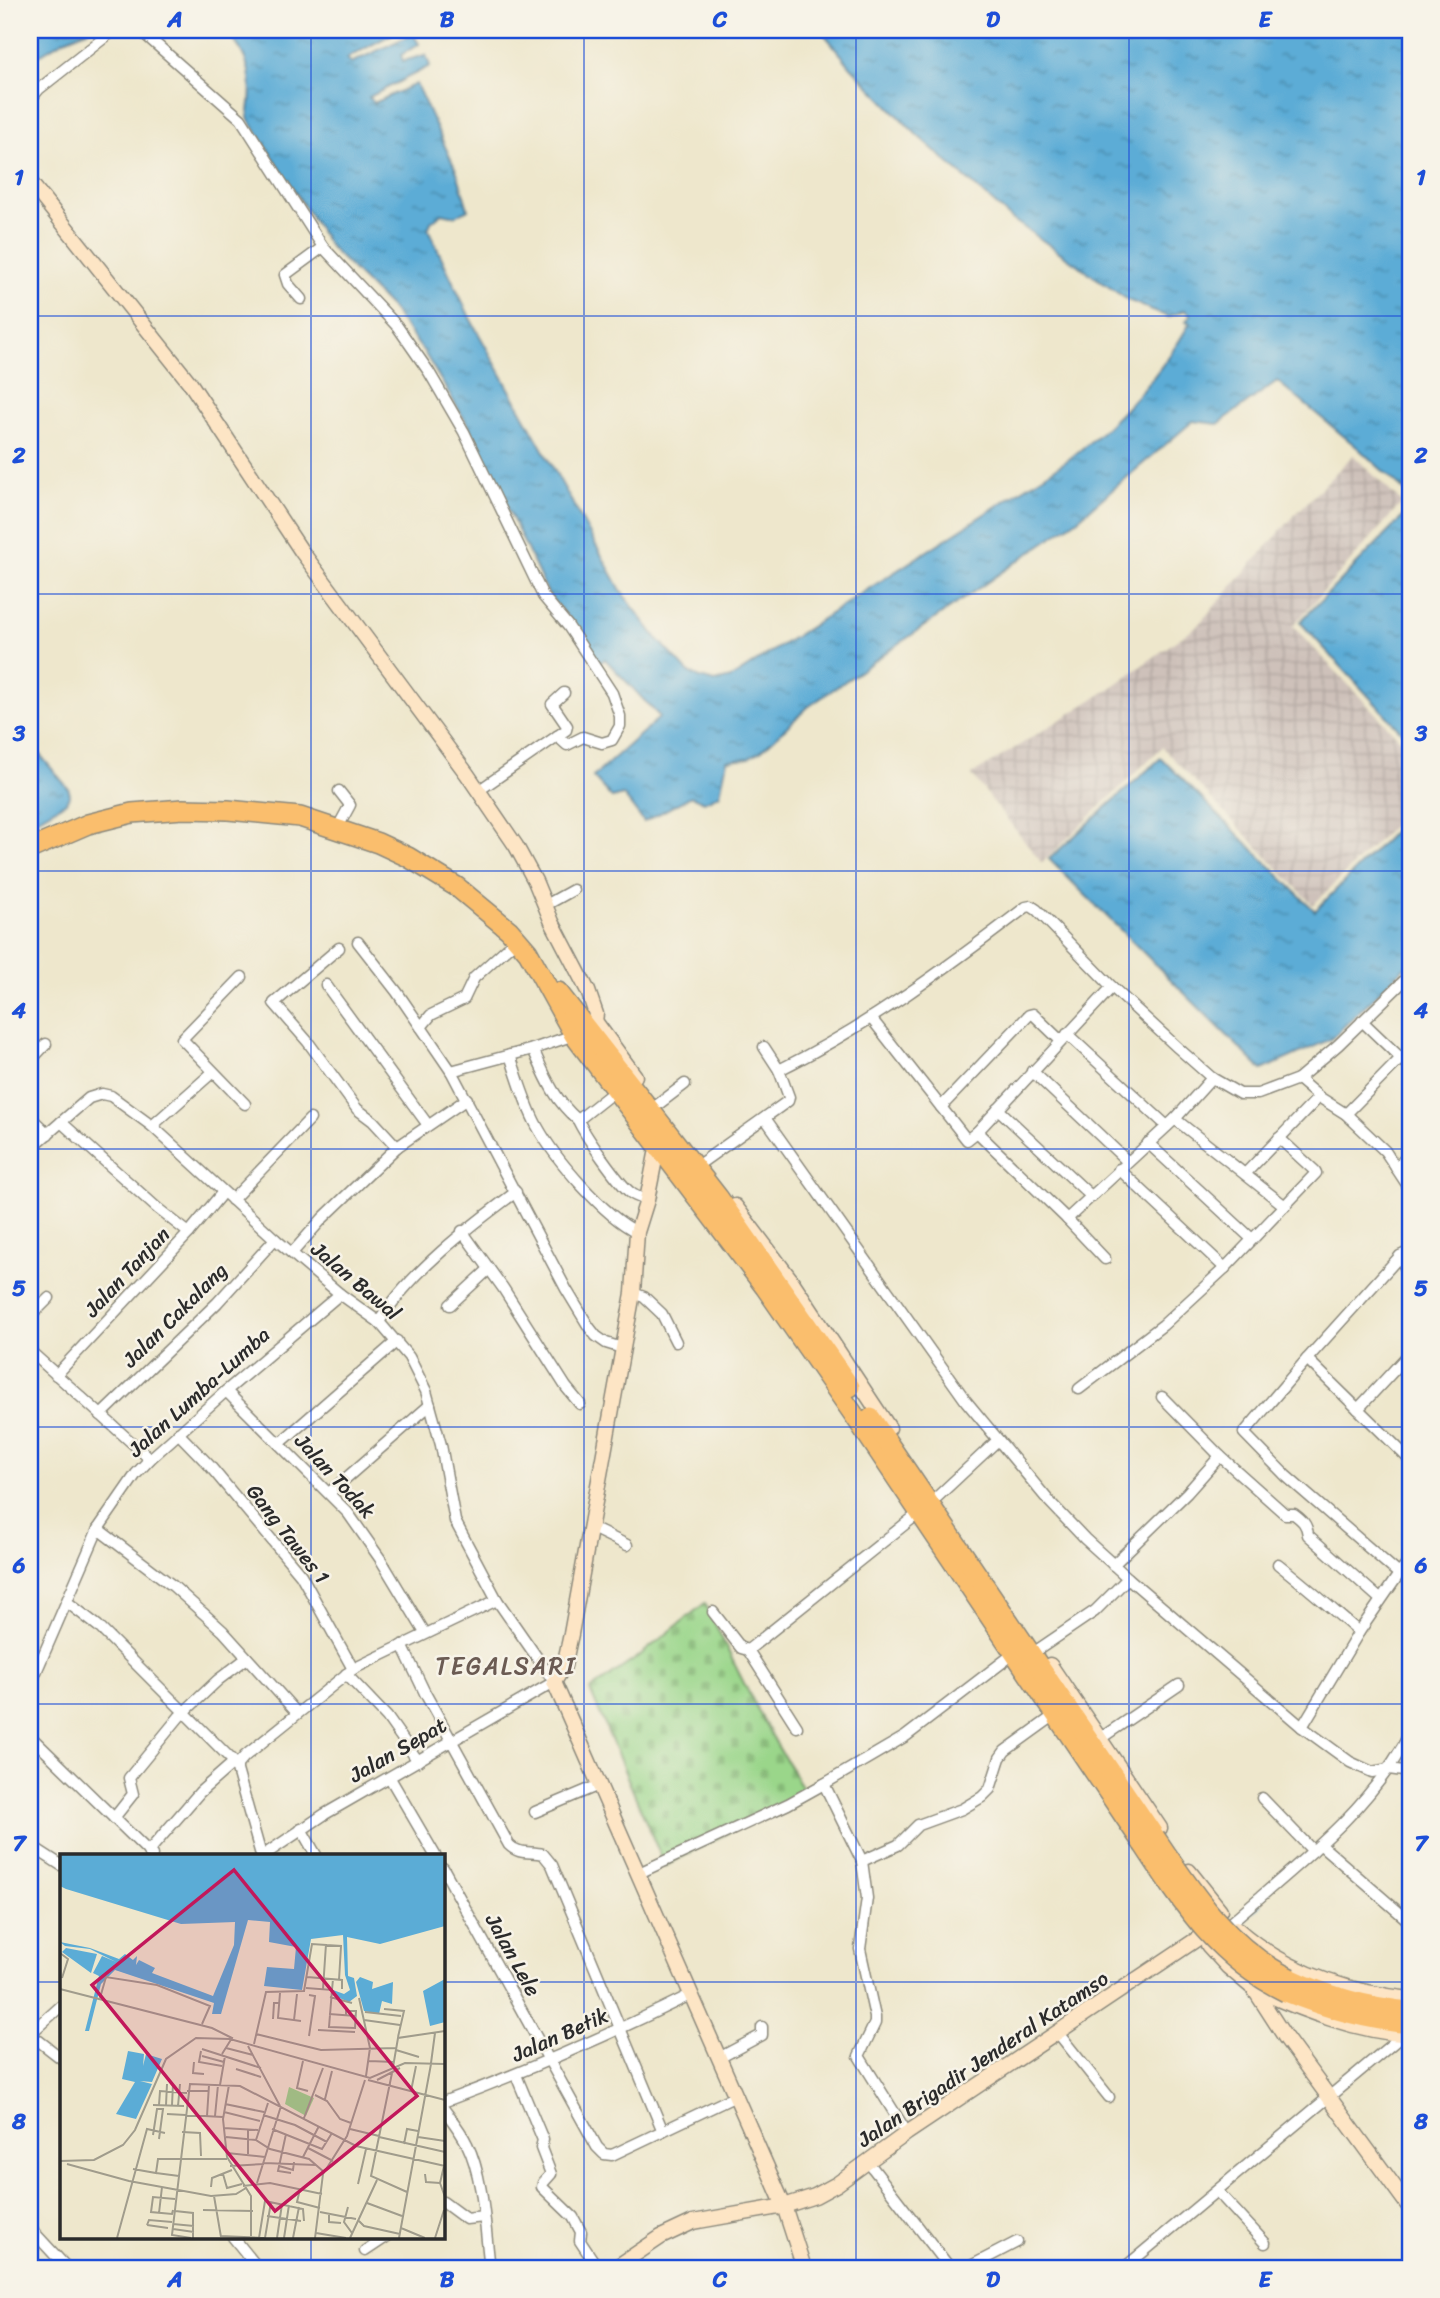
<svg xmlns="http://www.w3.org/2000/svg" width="1440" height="2298" font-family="Sriracha,sans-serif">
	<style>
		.industrial { fill: url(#industrial-grid) }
		.cemetery { fill: url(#cemetery-stones); stroke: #62805a; stroke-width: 2 }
		.water { fill: url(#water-ripples); stroke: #436c80; stroke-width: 2 }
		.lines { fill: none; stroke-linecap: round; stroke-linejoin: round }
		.stream { stroke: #5bacd6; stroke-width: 2.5 }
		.street-casing { stroke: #8c897c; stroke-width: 13 }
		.secondary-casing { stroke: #8c897c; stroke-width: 17 }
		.highway-casing { stroke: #8c897c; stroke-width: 22 }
		.street { stroke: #fff; stroke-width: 10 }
		.secondary { stroke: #fde5c5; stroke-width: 14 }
		.highway { stroke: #fabe6d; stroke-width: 19 }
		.highway-bridge-casing { stroke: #8c897c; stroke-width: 22; stroke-linecap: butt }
		.highway-bridge { stroke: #fabe6d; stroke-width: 19 }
		.grid { fill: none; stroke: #1d4ed8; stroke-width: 2; stroke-opacity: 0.55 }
		.labels { text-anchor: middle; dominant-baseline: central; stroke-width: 5; stroke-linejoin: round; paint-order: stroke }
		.street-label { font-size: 21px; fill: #2b2b2b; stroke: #f7f3e8 }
		.quarter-label { font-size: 24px; letter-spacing: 2px; fill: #6b5b53; stroke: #f7f3e8 }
		.inset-road { fill: none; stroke: #a09c8c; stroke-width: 2 }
		.view { fill: #c2185b; fill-opacity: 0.15; stroke: #c2185b; stroke-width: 3.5 }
		.inset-edge { fill: none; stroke: #2b2b2b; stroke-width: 3.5 }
		.neatline { fill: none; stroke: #1d4ed8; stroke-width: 2.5 }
		.grid-label { font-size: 23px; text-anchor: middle; font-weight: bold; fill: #1d4ed8 }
	</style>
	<defs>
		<pattern id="industrial-grid" width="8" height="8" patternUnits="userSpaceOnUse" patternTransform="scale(1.75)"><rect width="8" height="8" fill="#cec1ba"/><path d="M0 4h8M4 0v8" fill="none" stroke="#b1a6a0"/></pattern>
		<pattern id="cemetery-stones" width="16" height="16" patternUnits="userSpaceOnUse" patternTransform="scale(1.75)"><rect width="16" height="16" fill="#9ad68a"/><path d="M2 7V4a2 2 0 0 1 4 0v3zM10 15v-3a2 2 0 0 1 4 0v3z" fill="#85b877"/></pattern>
		<pattern id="water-ripples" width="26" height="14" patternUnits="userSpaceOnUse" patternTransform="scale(1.75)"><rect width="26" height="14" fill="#5bacd6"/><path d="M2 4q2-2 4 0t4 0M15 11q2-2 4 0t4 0" fill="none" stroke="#4b8cae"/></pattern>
	</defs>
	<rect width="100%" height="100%" fill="#f7f3e8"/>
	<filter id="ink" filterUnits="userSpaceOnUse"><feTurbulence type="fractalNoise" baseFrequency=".0143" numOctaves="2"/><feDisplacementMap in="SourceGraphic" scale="14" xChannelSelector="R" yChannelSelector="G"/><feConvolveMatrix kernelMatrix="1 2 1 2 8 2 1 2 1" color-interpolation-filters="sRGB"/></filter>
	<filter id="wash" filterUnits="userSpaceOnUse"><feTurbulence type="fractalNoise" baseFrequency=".00686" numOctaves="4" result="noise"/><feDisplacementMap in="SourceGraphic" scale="28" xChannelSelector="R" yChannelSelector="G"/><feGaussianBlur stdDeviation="1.57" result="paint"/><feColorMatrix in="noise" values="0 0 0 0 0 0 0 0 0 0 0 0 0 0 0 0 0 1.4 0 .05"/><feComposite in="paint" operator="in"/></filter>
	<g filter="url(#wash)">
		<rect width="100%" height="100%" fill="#eee7cc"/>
		<!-- industrial -->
		<path class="industrial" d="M1353,455L1402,503L1293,626L1410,750V809L1313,905L1162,747L1042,863L972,775L1111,688L1198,625L1294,516Z"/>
		<!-- cemetery -->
		<path class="cemetery" d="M705,1603C736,1668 766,1731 805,1791L665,1866L590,1690L638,1657Z"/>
		<!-- water -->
		<g class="water">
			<path d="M31,30H89L64,40L30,61Z"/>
			<path d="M225,30H390L392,34L347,58L351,63L413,34L419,44L401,55L403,61L426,55L430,66L369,97L374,103L416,84L457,172L468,209L456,216L442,213L431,222L428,229L471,320L623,594L656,637L688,672L700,678L715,682L731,678L1068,460C1117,422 1159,378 1190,323L1186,321L1191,315L1185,310L1168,317L1128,300L1012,219L917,135L851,67L821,30H1410V741L1300,622L1404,516L1410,500L1406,492L1358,448L1277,381L1218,424L1193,421L1078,519L808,707L762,750L748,758L727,760L720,794L704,802L691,796L644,822L623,795L612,798L593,777L660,717L605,659L598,664L572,622L549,596L471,430L424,352L390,307L331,248L248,118C254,82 252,57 225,30Z"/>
			<path d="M30,743L68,788L70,794L66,802L30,823Z"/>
			<path d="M1161,758L1315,911L1410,815V962L1331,1039L1262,1070L1049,859Z"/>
		</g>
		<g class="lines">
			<!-- stream -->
			<path class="stream" d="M1239,1924L1260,1904"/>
		</g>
	</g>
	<g filter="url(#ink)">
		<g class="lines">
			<!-- street casing -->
			<g class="street-casing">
				<g id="street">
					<path d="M140,30L241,119L323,247L397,326L429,372L464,432L543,596L568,626L612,693L620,716V726L612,740L602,743L583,737L567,745L557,736"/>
					<path d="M30,100L39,89L114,30"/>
					<path d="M301,299L288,284L285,275L323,247"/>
					<path d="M478,791L566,730L567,726L552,704L564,693"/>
					<path d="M337,829L350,805L339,791"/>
					<path d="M546,905L573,890"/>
					<path d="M358,942L397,992L451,1071L566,1289L589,1327L596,1336L606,1343L622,1348"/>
					<path d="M339,948L274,1003L308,1042L357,1109L373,1121L397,1147"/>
					<path d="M242,977L182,1039L245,1104"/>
					<path d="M326,985L428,1125"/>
					<path d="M871,1018L967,1140L977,1132"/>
					<path d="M1362,1021L1410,1067"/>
					<path d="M421,1027L431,1015L464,999L474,978L517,939"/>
					<path d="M1067,1034L1167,1126"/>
					<path d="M764,1047L779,1070"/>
					<path d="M533,1049C545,1076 554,1100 578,1120"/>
					<path d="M510,1055C518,1079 525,1104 537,1126C555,1159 604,1216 637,1232"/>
					<path d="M30,1061L46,1044"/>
					<path d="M451,1071L533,1049L574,1035"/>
					<path d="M1032,1071L1127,1161"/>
					<path d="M1298,1079L1319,1097L1346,1114L1385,1151L1410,1189"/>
					<path d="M616,1090L578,1120C584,1134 619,1184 631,1193C636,1197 642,1198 647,1200"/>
					<path d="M656,1106L685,1084"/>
					<path d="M941,1107L1029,1015L1033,1014L1061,1041"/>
					<path d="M998,1109L1091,1196"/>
					<path d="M1346,1114L1401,1058"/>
					<path d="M30,1117L48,1134"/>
					<path d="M765,1118L966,1401L1048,1500L1085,1539L1128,1578L1302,1727L1350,1762L1372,1772L1389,1769L1410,1772"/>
					<path d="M1175,1119L1285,1206"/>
					<path d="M61,1122L157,1208L189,1233"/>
					<path d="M152,1126L213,1072"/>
					<path d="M1148,1143L1252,1239"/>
					<path d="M30,1149L89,1098L102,1094L111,1096L152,1126L275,1239L340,1294L379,1322L409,1357L426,1391L441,1445L455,1521L497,1600L554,1682L325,1814L264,1855"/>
					<path d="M701,1163L788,1101L789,1097L779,1070C868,1026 948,967 1026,907L1031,906L1037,910L1112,987L1178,1048L1212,1078L1240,1094H1258L1298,1079L1338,1045L1410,975"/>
					<path d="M1396,1168L1410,1154"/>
					<path d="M1119,1169L1225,1268"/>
					<path d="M1245,1174L1319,1097"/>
					<path d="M232,1200L310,1119"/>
					<path d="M1067,1219L1175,1119L1212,1078"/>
					<path d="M462,1231L503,1288L566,1387L580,1404"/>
					<path d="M1410,1251L1400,1256L1307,1359L1244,1433L1286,1476L1399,1574L1410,1561"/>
					<path d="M292,1253L323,1218L397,1147L467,1099"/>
					<path d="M1400,1256L1410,1278"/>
					<path d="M1105,1259L1067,1219L977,1132L1112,987"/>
					<path d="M633,1293L644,1297L662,1314L676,1342"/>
					<path d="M450,1305L489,1269"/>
					<path d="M30,1317L49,1298"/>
					<path d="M379,1322C409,1273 470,1226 516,1192"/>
					<path d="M30,1351L150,1459"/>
					<path d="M1307,1359L1410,1460"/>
					<path d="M56,1375L189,1233L223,1192"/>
					<path d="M1079,1389L1163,1325L1225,1268L1316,1173L1315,1171L1279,1138"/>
					<path d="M226,1391L348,1513L381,1560L425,1633"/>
					<path d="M1162,1397L1220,1456L1285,1514H1294C1302,1520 1307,1524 1308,1535L1380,1599"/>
					<path d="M1358,1409L1410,1353"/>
					<path d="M101,1415L217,1303L275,1239"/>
					<path d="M178,1433L209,1465L301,1575L353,1669"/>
					<path d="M279,1444L397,1341"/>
					<path d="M329,1493L430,1405"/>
					<path d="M936,1498L998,1440"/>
					<path d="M590,1527L627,1545"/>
					<path d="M98,1529L173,1586L223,1631L297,1713"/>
					<path d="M1278,1564C1306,1586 1332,1609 1359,1632"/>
					<path d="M1113,1565L1187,1493L1220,1456"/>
					<path d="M67,1602L98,1626L237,1765"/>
					<path d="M713,1612L741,1648L748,1650"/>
					<path d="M402,1645L425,1693L509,1845C519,1855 530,1851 543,1854L552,1865L662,2129"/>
					<path d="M1039,1649L1095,1611L1128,1578"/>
					<path d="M346,1674L387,1717L418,1761"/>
					<path d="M30,1686L98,1529L136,1474L150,1459L226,1391L340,1294"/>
					<path d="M797,1727L748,1650L914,1517"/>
					<path d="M1302,1727L1359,1632L1399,1574"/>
					<path d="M30,1736L152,1855"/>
					<path d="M1101,1738L1179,1685"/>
					<path d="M390,1778L435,1855"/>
					<path d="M824,1784L862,1861L867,1898L860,1949L875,2017V2023L859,2056L907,2133"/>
					<path d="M1262,1798L1313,1851"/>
					<path d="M535,1812L599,1785"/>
					<path d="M114,1818L133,1794L129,1778L179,1717L218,1680L247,1658"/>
					<path d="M301,1829L316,1855"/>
					<path d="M30,1845L61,1865"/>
					<path d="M1321,1845L1410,1922"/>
					<path d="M148,1852L200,1792L233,1763"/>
					<path d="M261,1855L237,1770V1765L245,1756L353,1669L497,1600"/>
					<path d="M862,1861L898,1845L918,1825L962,1809L982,1797L990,1789L1000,1758L1005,1751L1048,1720"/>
					<path d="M443,1868L597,2147L604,2154L612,2155L736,2096"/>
					<path d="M639,1873L788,1804L824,1784L906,1736L1008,1658"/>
					<path d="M30,1923V1924"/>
					<path d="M1230,1923C1296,1865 1369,1812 1410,1733"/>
					<path d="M1058,2033L1109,2097"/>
					<path d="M30,2034L61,2006"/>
					<path d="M30,2034L61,2058"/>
					<path d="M719,2058L762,2035V2027"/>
					<path d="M516,2075L543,2140L541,2148L551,2174L543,2183L542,2187L573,2217L581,2232L580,2241L598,2268"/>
					<path d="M443,2102C527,2071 609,2035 690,1995"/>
					<path d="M443,2108C451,2119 461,2131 467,2144C484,2178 485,2231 490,2268"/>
					<path d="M868,2162L950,2268"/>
					<path d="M1217,2191L1265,2243"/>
					<path d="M443,2202L466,2219L484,2217"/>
					<path d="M30,2228L67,2268"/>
					<path d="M233,2237L258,2268"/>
					<path d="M365,2251L386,2237"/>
					<path d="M967,2268L1017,2242"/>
					<path d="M1124,2268L1403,2035"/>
				</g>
			</g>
			<!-- secondary casing -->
			<g class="secondary-casing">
				<g id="secondary">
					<path d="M30,182L190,383L302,552L467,774L516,846L535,881L552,922L588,991L596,1014L595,1021L590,1026"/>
					<path d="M595,1021L635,1076"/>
					<path d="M658,1144L647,1200L637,1232L633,1293L571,1634L564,1666L554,1682L784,2206L804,2268"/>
					<path d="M735,1206L791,1280L889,1428"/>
					<path d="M1050,1665L1160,1828"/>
					<path d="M1189,1871L1220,1910"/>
					<path d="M1236,1928C1285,1972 1345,1992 1410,1999"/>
					<path d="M1208,1945L1228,1967L1254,1989L1285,2037L1410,2208"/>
					<path d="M1255,1989C1304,2011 1356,2031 1410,2035"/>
					<path d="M615,2268L661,2237L693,2222L784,2206L815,2196L837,2184L907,2133L1200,1937"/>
				</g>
			</g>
			<!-- highway casing -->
			<g class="highway-casing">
				<g id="highway">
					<path d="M30,849L88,824L132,813L183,809L228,810L300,817L378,843L408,857L457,887L509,930L528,952L574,1035L765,1287L852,1412L1143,1844"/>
					<path d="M558,992L718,1197L850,1387"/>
					<path d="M871,1418L1155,1837"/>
					<path d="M1290,1978C1328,1996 1369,2007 1410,2011"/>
					<path d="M1286,1992C1327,2009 1366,2020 1410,2024"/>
				</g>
			</g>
			<!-- street -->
			<use href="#street" class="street"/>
			<!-- secondary -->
			<use href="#secondary" class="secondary"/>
			<!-- highway -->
			<use href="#highway" class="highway"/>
			<!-- highway-bridge casing -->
			<g class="highway-bridge-casing">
				<g id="highway-bridge">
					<path d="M1155,1837C1192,1892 1229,1949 1290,1978"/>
					<path d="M1143,1844C1183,1905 1218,1959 1286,1992"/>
				</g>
			</g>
			<!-- highway-bridge -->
			<use href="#highway-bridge" class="highway-bridge"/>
		</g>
	</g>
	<!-- grid -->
	<path class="grid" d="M311,30V1855M584,30V2268M856,30V2268M1129,30V2268M30,316H1410M30,594H1410M30,871H1410M30,1149H1410M30,1427H1410M30,1704H1410M30,1982H61M443,1982H1410M311,2237V2268"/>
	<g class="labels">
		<!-- street labels -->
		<g class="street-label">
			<text transform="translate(127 1272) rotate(-47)">Jalan Tanjan</text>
			<text transform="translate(356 1281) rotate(40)">Jalan Bawal</text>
			<text transform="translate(175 1315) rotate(-45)">Jalan Cakalang</text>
			<text transform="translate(199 1392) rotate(-42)">Jalan Lumba-Lumba</text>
			<text transform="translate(335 1476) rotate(47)">Jalan Todak</text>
			<text transform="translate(288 1534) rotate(52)">Gang Tawes 1</text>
			<text transform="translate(398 1750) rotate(-30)">Jalan Sepat</text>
			<text transform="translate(513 1955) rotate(61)">Jalan Lele</text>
			<text transform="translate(560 2035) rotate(-24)">Jalan Betik</text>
			<text transform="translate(983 2059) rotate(-34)">Jalan Brigadir Jenderal Katamso</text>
		</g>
		<!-- quarter labels -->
		<g class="quarter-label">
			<text x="506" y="1666">TEGALSARI</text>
		</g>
	</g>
	<!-- overview -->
	<g transform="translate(60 1854)">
		<rect width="385" height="385" fill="#eee7cc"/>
		<path d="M229,233L254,244L246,262L225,250Z" fill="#9ad68a"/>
		<path d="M0,1H385V72L320,90L287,83L288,122L294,124L297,142L289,148L272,141L273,136L284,140L290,136L285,121L283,81L251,85L242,136L204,132L207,113L234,115L236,93L209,88L210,68L188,66L161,160H152L154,149L55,116L41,130L29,177H25L39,122L33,119L42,102L56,108L30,95L5,92L0,88L30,94L59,105L65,100L73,106L77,102L76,111L79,106L95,114L92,119L153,142L174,91L175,68L121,70L6,35L0,32ZM6,94L37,100L31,119L2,98ZM300,123L313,128L312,135L333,128L332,150L322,147L319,160L304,157L296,128ZM385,125V168L370,172L363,137ZM68,197L84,200L83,212L86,200L102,205L92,228L80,227L92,230L76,265L56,260L75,228L62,225Z" fill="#5bacd6"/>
		<path class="inset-road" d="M0,99L8,105L2,124M247,123L282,126V135M246,134L272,136L273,125M0,135L152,174L172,184L162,200M263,135L266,90M272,136L269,173L295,174L296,157H286V162M220,139L218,164L241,167M249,141L255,142L249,182M270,143L292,149M40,144L46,123L97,131L150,152L142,170M299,144L310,194L306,222M324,155L344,157L338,183M305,158L341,162M269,160L296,162M213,165L214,149H219M234,166L237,140M304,166L340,171M258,176L295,178M196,180L261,196L336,194M194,190L206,138L244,137L252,90L281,92L279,126M188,192L220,252M166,194L193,201M142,195L201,214M336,196L359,203M141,197L139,208L162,212M142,202L164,208M243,207L237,234L248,237M309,207L334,208M134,208L133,219L144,220M371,209L375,179M333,213L338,184L385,177M176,215L201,223M332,219L311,322L347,338M308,226L385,246M317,226L340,214M160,231L165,202M169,231L163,265L167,303L191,342V382M127,237H149M351,237L356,212M255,241L267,247L280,265L291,269M265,245L272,217M208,249L196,286L210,295L249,305L264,318M165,250L204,258M93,251L124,252M99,251L100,237L127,239M106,251L107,230M112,251L113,230M118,252L120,230M164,258L200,267M107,260L163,263M203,261L235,271L267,288M147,262L149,231M155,262L158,231M244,264L263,214M164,274L198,276M212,275L262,295L272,279M290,275L319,282M122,278L140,279L141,302M226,280L218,317L231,319M93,281L97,255H103L99,285M166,283L196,286M319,283L385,298M358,283L385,287M344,290L347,275L358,277M248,294L273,307M167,299L205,303M188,300V275M243,303L259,272M0,307L34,306L63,291L75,276L106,205L136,184L170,185L310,224L345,209L385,210M204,309L256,311M7,310L69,327L151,342L176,340L186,334M170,312L204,310M219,312L233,316L234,308M384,312L380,329L385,343M73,315L96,319L98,305H167M96,319L119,322M163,320L167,334L182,330M365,320L366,328L380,329M197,329L221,252M298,330L306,295M183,332L210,329L262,340M151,333L152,324L172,316M240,335L237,348L260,354M154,342L161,383M307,349L342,362M288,353L284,368L292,379M113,356L112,360L91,358L93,343L115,345M143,356L193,357M115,357L133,359V384M260,358L296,365M99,359L102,333M269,359V368L281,369M207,362L241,367M299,367L304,372L340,380M113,370L134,372M87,371L89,366L112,368M87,371L108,374M341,374L365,384M113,375L134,378M256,379L286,384M160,382L205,384L211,348M57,384L87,275L105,279M131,384L112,381L130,230L180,232L296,292L385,312M199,384L205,347L243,355L244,367M217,384L222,350M224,384L229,351M233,384L239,353M255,384L263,320L287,282L305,226M290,384L317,326M339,384L371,210M375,384L384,356"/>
		<path class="view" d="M174,16L357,242L215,357L32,131Z"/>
		<rect width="385" height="385" class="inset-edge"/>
	</g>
	<!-- margin -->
	<rect width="1440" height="2298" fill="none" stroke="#f7f3e8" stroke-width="77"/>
	<rect x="38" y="38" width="1364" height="2222" class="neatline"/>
	<g class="grid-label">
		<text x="175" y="27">A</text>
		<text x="447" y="27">B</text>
		<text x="720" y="27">C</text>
		<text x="993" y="27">D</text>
		<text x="1265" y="27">E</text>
		<text x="19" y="185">1</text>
		<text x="1421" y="185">1</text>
		<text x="19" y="463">2</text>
		<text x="1421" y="463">2</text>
		<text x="19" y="741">3</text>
		<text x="1421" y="741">3</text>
		<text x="19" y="1018">4</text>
		<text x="1421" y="1018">4</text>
		<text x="19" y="1296">5</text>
		<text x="1421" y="1296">5</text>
		<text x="19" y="1573">6</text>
		<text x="1421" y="1573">6</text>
		<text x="19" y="1851">7</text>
		<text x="1421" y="1851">7</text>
		<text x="19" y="2129">8</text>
		<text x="1421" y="2129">8</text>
		<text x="175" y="2287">A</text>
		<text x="447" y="2287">B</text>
		<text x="720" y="2287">C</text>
		<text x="993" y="2287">D</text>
		<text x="1265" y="2287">E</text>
	</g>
</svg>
